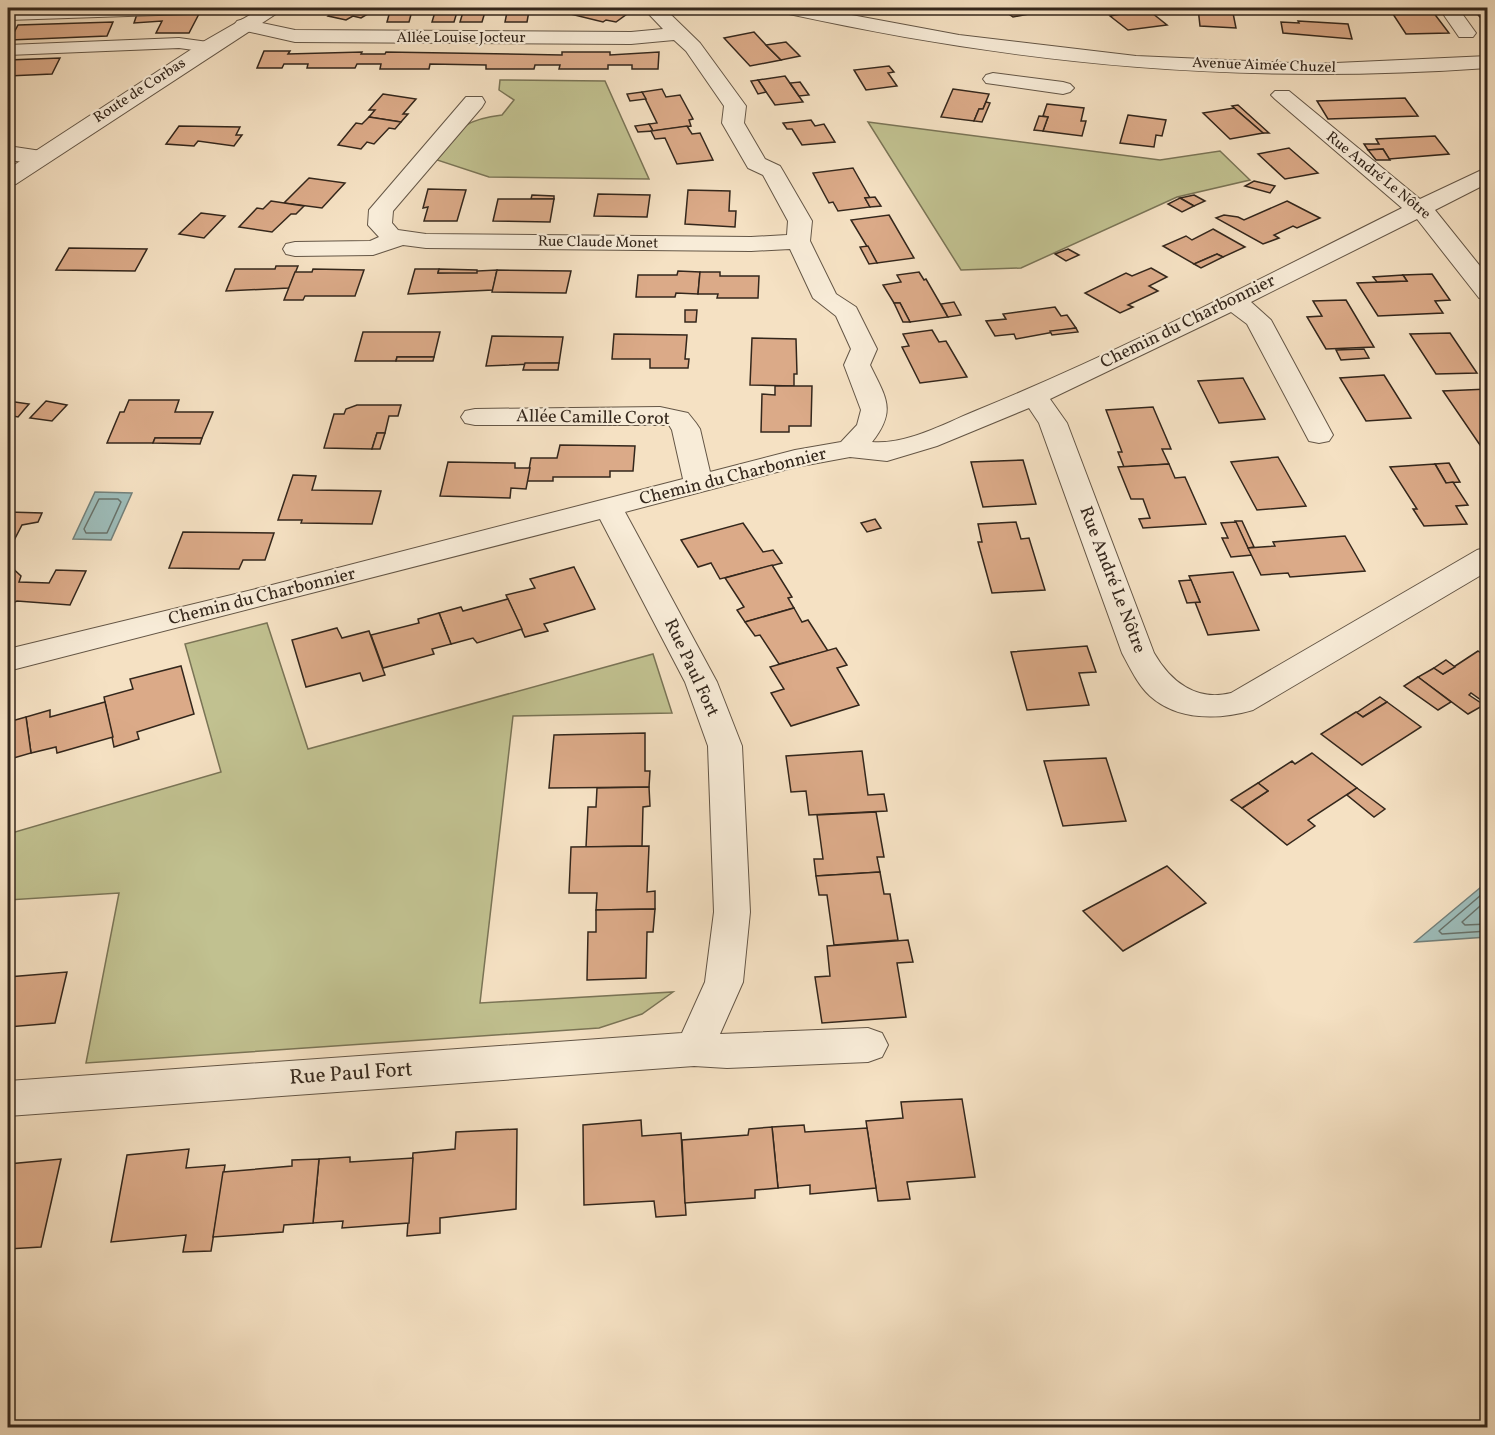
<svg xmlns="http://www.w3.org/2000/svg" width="1495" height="1435" font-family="Vollkorn,serif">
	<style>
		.green { fill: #c1c190; stroke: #7a7456; stroke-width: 1.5 }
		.water { fill: #9dbcb9; stroke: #73807a; stroke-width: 1.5 }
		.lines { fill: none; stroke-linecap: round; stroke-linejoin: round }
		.shore { stroke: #68726a; stroke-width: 1.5 }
		.building { fill: #dbaa88; stroke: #34271c; stroke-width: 1.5 }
		.service-casing { stroke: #645646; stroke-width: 2 }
		.minor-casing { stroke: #645646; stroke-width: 2 }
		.tertiary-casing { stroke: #645646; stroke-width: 2 }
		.service { fill: #f8ecd8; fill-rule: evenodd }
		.minor { fill: #f8ecd8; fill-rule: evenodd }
		.tertiary { fill: #f8ecd8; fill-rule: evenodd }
		.labels { text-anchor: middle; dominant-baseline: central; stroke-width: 4.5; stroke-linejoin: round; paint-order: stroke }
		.far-street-label { font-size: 15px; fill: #34271c; stroke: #f8ecd8 }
		.street-label { font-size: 18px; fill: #34271c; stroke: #f8ecd8 }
		.near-street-label { font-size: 21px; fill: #34271c; stroke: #f8ecd8 }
	</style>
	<rect width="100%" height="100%" fill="#f5e1c3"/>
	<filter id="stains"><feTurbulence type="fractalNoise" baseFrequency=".00333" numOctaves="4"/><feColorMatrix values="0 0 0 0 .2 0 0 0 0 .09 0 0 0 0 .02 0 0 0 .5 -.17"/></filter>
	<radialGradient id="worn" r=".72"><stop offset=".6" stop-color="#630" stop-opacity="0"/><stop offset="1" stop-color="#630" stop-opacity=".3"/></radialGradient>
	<!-- green -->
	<g class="green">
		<path d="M500,80L605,81L649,179L489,177L434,159C459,130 461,120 502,115L514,100L499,90Z"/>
		<path d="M868,122L1160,160L1220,151L1250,180L1177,197L1021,268L961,270Z"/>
		<path d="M267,623L308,749L653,654L672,713L513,716L480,1003L673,992L642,1014L599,1028L86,1063L119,893L8,900V834L221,772L185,644Z"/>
	</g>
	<!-- water -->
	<g class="water">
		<path d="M95,492L132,493L111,540L73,539Z"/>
		<path d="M1487,882V937L1415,942Z"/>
	</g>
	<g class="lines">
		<!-- shore -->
		<g class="shore">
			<path d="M99,499H118L121,502L107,533H86L84,529Z"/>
			<path d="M1488,889L1439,931L1442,934L1488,931"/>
			<path d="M1488,899L1462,922L1465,925L1488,924"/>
		</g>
	</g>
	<!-- building -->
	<g class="building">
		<path d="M337,8H378L361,18L353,16L346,20L328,16Z"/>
		<path d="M436,8H458L457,12H435Z"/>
		<path d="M464,8H486L485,12H463Z"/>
		<path d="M546,8H622L617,11L627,14L616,22L606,20L603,22Z"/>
		<path d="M1000,8H1060L1013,17Z"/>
		<path d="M1198,8H1227L1228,13H1233L1236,28L1200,26Z"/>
		<path d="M1389,8H1430L1449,33L1406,34Z"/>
		<path d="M1147,9L1167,25L1128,30L1110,16Z"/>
		<path d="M390,11H412L409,22H387Z"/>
		<path d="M529,11L527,22H505L507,12Z"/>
		<path d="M1475,11H1488V27Z"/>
		<path d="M200,12L189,33H156L162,21L134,23L137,14Z"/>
		<path d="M435,12H457L454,22H432Z"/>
		<path d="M463,12H485L482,22H460Z"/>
		<path d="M1298,21L1348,24L1352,39L1283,33L1281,22L1299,23Z"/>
		<path d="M113,22L107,36L10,40L18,25Z"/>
		<path d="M754,32L766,45L781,60L750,66L724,38Z"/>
		<path d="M786,42L800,56L781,60L766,45Z"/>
		<path d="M264,51H290L288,54L362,52L361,54H385L386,52L562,55V52H610V55L659,52L658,69H632V65H608V69H559L560,65H535L534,69H486V65L430,64L429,69H380L381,64H357L355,68H307L308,64H284L282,68H257Z"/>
		<path d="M60,58L52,74L8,76V60Z"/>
		<path d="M889,66L894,72L888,73L897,86L866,90L854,70Z"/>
		<path d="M785,76L803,102L775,105L758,80Z"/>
		<path d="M758,80L766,92L758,94L751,81Z"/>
		<path d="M800,82L809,95L799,96L790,83Z"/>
		<path d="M662,89L666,97L680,95L693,119L689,120L691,126L653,131L649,124L657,123L642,92Z"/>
		<path d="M953,89L989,94L983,109H979L974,121L941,117Z"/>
		<path d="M642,92L646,99L630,101L627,94Z"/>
		<path d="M383,94L416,99L403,114H408L401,122L369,117L375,110H369Z"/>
		<path d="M1405,98L1418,116L1328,119L1317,101Z"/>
		<path d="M986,102L990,103L982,122L974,121L979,109H983Z"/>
		<path d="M1047,104L1084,108L1081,121H1086L1082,136L1043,131L1048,117L1043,116Z"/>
		<path d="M1238,105L1269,133H1263L1232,106Z"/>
		<path d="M1234,108L1263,133L1230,139L1203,113Z"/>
		<path d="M1128,115L1166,120L1162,136L1156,135L1154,147L1120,143Z"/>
		<path d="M1039,116L1048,117L1043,131L1034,130Z"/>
		<path d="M369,117L401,122L395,129L389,128L374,144L367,142L361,149L338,145L356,123L362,124Z"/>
		<path d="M811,120L815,126L824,124L835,142L802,145L792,129H787L783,123Z"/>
		<path d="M649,124L653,131L638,132L635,126Z"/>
		<path d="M179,126L240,127L236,135H242L234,146L198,141L194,146L166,144Z"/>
		<path d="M687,126L692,134L700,133L713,160L677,164L665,138L655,139L651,131Z"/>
		<path d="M1435,136L1449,154L1389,159L1383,149L1368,150L1364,144H1379L1376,139Z"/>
		<path d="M1289,148L1318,173L1285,179L1258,154Z"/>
		<path d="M1383,149L1390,160H1376L1368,150Z"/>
		<path d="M853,168L870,198H865L870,207L838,211L833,202L829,203L813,173Z"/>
		<path d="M309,178L345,183L322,208L284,203Z"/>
		<path d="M1254,181L1275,186L1270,193L1245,186Z"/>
		<path d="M428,189L466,190L457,221H424L428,207L423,208Z"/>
		<path d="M688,190L730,191L729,211H736L735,227L685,224Z"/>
		<path d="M598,194L650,195L647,217L594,216Z"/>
		<path d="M532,195L554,196V199H531Z"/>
		<path d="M1194,195L1205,201L1194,206L1180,198Z"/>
		<path d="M875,197L881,206L870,207L865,198Z"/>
		<path d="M1180,198L1194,206L1182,212L1168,204Z"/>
		<path d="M498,199H554L550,222L493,221Z"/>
		<path d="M271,201L304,206L296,214H291L272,232L239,227L257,208L263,209Z"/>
		<path d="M1287,201L1320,218L1297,228L1293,226L1274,235L1279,238L1263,244L1216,218L1224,215L1238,217L1244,220Z"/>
		<path d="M201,213L225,216L204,238L179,234Z"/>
		<path d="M889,215L914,258L877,263L851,220Z"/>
		<path d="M1213,229L1245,247L1223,257L1217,254L1194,264L1163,246L1186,236L1192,240Z"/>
		<path d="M868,246L877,263L869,264L860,247Z"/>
		<path d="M69,248L147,249L135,271L56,270Z"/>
		<path d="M1068,249L1079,255L1066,261L1055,254Z"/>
		<path d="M1217,254L1223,257L1201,268L1194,264Z"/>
		<path d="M276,266H298L289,288L226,291L235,269H275Z"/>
		<path d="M1151,268L1167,277L1149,286L1158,291L1128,305L1133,307L1120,313L1085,293L1126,273L1132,276Z"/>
		<path d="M313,269L364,270L355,296H305L303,300H284L295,272H312Z"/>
		<path d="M415,269H439L438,273L497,270L493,290L408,294Z"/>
		<path d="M439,269L477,270V273H438Z"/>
		<path d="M497,270L571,271L566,293L492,292Z"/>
		<path d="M678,271L700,272L698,294L676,293L675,297H636L638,275H677Z"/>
		<path d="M700,272H720V276H759L758,298H717L718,294H698Z"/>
		<path d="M919,272L924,280L926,279L948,317L910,322L900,303H894L883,285L901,282L897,275Z"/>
		<path d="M1432,274L1450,300L1435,301L1443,313L1378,316L1357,283L1407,281L1403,275Z"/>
		<path d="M1403,275L1407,281L1377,282L1373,277Z"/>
		<path d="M1346,300L1374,347L1326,349L1307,317L1322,316L1313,301Z"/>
		<path d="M954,302L961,315L948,317L941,304Z"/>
		<path d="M894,303H900L910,322H903Z"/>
		<path d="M1055,307L1061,316L1067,315L1076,328L1016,339L1014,334L995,336L986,321L1006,319L1003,314Z"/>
		<path d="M685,310H697L696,322H685Z"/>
		<path d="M1076,328L1078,332L1052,335L1050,331Z"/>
		<path d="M932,330L939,342L946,341L967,377L920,383L902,347L909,346L903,334Z"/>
		<path d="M363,332H440L434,357H397L396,361H355Z"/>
		<path d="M1450,333L1477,373L1436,374L1410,334Z"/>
		<path d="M614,334L687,335L685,359H689L688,368H650V359H612Z"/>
		<path d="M492,336L563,337L559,363L486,366Z"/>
		<path d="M752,338L796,339L797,374H794V386L750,385Z"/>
		<path d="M1364,349L1369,358L1341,360L1336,350Z"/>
		<path d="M397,357H434L433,361H396Z"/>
		<path d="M525,363H559L558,370H523Z"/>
		<path d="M1384,375L1411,418L1366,421L1340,378Z"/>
		<path d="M1243,378L1265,419L1219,423L1198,381Z"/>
		<path d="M775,386H812L811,426H789V432H761L762,394L775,395Z"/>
		<path d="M1488,389V448H1482L1443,391Z"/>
		<path d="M129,400H179L175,412H213L202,438H155L153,443H107L120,412H124Z"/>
		<path d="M8,401L29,404L18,417L8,415Z"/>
		<path d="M46,401L67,405L52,421L30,418Z"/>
		<path d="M357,405H401L398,416H389L385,433H377L372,449L324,448L334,414H344L346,409Z"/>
		<path d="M1153,407L1171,449H1162L1169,464L1124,467L1118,452H1122L1106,410Z"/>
		<path d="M377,433H385L380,449H372Z"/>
		<path d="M155,438H202L200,444L153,443Z"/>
		<path d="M560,445L635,446L633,471H610V477H553V481H527L531,458H557Z"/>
		<path d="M1278,457L1306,506L1257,510L1231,462Z"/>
		<path d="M1023,460L1036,504L983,507L971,462Z"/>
		<path d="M448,462L515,463V468H530L526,489L511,488L510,498L440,496Z"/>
		<path d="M1449,463L1460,482L1446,483L1435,464Z"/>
		<path d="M1169,464L1175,478L1185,477L1206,524L1143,528L1139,519L1150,518L1143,499H1131L1118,467Z"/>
		<path d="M1435,464L1446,483L1453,482L1468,505L1456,506L1467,524L1424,526L1413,509H1417L1390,467Z"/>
		<path d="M293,475L316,476L312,490L381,491L372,524L301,523L302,520H278Z"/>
		<path d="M8,512L42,513L38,522L22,525L8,552Z"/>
		<path d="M875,519L881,528L867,532L861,523Z"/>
		<path d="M1235,521H1242L1254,547L1248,548Z"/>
		<path d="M1016,522L1021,539L1029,538L1045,590L992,593L978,542H982L978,524Z"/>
		<path d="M1236,522L1248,548L1252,555L1231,557L1222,538H1228L1221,523Z"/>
		<path d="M743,523L763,552L773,550L782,563L720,579L711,563L698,567L681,540Z"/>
		<path d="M183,532L274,533L265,560H243L239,569L169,568Z"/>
		<path d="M1345,536L1365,571L1290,577L1288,573L1261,575L1248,548L1275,546L1273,542Z"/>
		<path d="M8,564L21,576L19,582L49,583L56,570L86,571L70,605L17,601L8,605Z"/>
		<path d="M772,565L792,597L788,598L794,608L745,622L737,610L744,607L725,578Z"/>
		<path d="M574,567L595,609L544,624L548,631L525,637L506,595L535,588L530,579Z"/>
		<path d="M1233,572L1259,630L1208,635L1195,602H1200L1189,576Z"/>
		<path d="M1191,580L1200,602L1187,603L1179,581Z"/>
		<path d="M508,599L522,629L477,643L473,638L451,644L439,613L461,607L463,611Z"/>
		<path d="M794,608L802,622L808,620L828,651L779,664L760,635L755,636L745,622Z"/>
		<path d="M439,613L451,644L432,649L434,654L383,668L371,635L419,623L418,619Z"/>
		<path d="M337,628L342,638L369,631L385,675L363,681L360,673L306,687L292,640Z"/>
		<path d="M1087,646L1096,672L1079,673L1089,705L1027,710L1011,652Z"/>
		<path d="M836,648L847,665L837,668L859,705L791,726L771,693L784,689L770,667Z"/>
		<path d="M1478,651L1488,658V705L1471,693L1469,695L1484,705L1468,714L1418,677L1434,668L1443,674Z"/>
		<path d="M1446,660L1455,667L1443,674L1434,668Z"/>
		<path d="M181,666L194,714L137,732L139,739L114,747L104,697L133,689L130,679Z"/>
		<path d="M1418,677L1451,702L1438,710L1404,686Z"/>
		<path d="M1380,697L1387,702L1363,717L1356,713Z"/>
		<path d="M105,702L113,737L57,753L56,747L31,753L26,717L50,710V717Z"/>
		<path d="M1387,702L1421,727L1362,765L1321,734L1356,712L1363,717Z"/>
		<path d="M26,717L31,753L10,759L11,764L8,765V722Z"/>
		<path d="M645,733V771H650L649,787L549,788L554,735Z"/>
		<path d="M862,751L868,795L884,794L887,811L809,815L806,791L791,792L786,756Z"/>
		<path d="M1312,753L1357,788L1308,820L1315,826L1287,845L1242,808L1268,791L1258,783L1292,761L1295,764Z"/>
		<path d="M1106,758L1126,821L1063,826L1044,761Z"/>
		<path d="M1258,783L1268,791L1242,808L1231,800Z"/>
		<path d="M649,787L650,806L643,807L642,846L586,847L588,807H596L597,788Z"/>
		<path d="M1357,788L1385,809L1374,817L1347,795Z"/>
		<path d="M876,812L884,857H877L880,872L816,876L814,859H823L817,815Z"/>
		<path d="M649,846L647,892L655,891V909L596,910L597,893H569L571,847Z"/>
		<path d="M1167,866L1206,903L1123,951L1083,911Z"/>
		<path d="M880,872L884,894H890L898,940L834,945L827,895H819L816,876Z"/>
		<path d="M655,909L653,932H647L646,978L587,980L588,932H596V910Z"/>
		<path d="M908,940L913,962L897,963L906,1017L822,1023L815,977L830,976L827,946Z"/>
		<path d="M67,972L55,1023L8,1027V977Z"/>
		<path d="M962,1099L975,1177L907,1182L910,1199L878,1201L866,1121L903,1118L901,1102Z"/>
		<path d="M641,1120L642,1136L681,1133L686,1215L656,1217L654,1201L584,1205L583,1125Z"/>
		<path d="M804,1125L805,1132L867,1128L876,1188L810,1194V1185L778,1188L772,1127Z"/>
		<path d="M772,1127L778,1188L755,1190V1198L685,1203L682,1140L748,1135L749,1129Z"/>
		<path d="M517,1129L516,1209L440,1218V1233L407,1236L413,1153L455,1149L456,1132Z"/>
		<path d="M189,1149L186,1168L225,1165L211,1251L183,1252L186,1235L111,1242L127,1155Z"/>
		<path d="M350,1157V1162L413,1158L409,1223L342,1228L343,1221L313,1223L319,1159Z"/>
		<path d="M61,1159L41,1247L8,1249V1164Z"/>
		<path d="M319,1159L313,1223L284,1225L283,1232L213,1237L223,1172L292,1166V1160Z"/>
	</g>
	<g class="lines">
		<!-- service casing -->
		<g class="service-casing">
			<g id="service">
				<path d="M112,8H226L218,13L8,20V11Z"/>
				<path d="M258,8H281L273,13L261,11Z"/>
				<path d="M179,38L208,42L216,47L208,52L179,48L8,55V45Z"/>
			</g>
		</g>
		<!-- minor casing -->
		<g class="minor-casing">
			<g id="minor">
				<path d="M643,8H664L700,43L746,106L744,123L765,159L780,166L783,171L812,221L810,241L836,294L856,307L877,349L870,365C886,398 897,410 872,442C908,445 947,422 980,409C1124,350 1263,277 1402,208L1275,99L1271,95L1275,91H1289L1420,199L1488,167V183L1435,210L1488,276V300L1479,298L1417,219L1251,302L1271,320L1333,435L1329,441L1319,443L1309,441L1247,324L1231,312L1050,399L1067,423L1154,653C1170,681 1196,702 1231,693L1477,550L1488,547V571L1253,710C1219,720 1178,721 1150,696C1138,685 1130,668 1122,653L1039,423L1029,408L937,446L887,461L850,457L796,467L625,512L717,682L742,746L750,912L743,982L720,1034L868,1028L882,1033L888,1045L882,1057L868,1062L727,1068L694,1066L8,1116V1081L682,1033L705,982L714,912L708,746L685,682L600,519L8,671V649L268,586L683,479L672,430L669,425H475L465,423L461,417L465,411L475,409L660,407L688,413L696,423L700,429L710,472L795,450L841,442L857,425L861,410L844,365L851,349L836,316L813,298L790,249L751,251L426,248L403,245L373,255L295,256L286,254L283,249L286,244L295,242L370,241L379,237L368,225L369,210L466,97H482L485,102L482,107L393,211L392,223L398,230L426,234L751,237L787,235L788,221L763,175L748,168L722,123L724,106L686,51L674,40L631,44L295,42L237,29L234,25L237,21L244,19L295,30L631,32L663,29Z"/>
				<path d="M779,8H814L959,35L1136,56L1314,64L1488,56V68C1244,85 1027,66 789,14Z"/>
				<path d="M1439,8H1458L1476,33L1473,37H1459Z"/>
				<path d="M993,73L1063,82L1070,84L1074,88L1070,92L1063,94L986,83L983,79L986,75Z"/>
				<path d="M8,146L48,152L51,157L48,162L40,164L8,160Z"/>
			</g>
		</g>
		<!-- tertiary casing -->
		<g class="tertiary-casing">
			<path id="tertiary" d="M262,8H285L16,184L8,186V169L201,43Z"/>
		</g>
		<!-- service -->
		<use href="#service" class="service"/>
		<!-- minor -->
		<use href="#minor" class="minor"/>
		<!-- tertiary -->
		<use href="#tertiary" class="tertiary"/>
	</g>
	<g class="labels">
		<!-- far-street labels -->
		<g class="far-street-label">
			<text x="461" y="38">Allée Louise Jocteur</text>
			<text transform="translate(1264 66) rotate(2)">Avenue Aimée Chuzel</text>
			<text transform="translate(140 91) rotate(-33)">Route de Corbas</text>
			<text transform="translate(1378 176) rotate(39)">Rue André Le Nôtre</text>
			<text transform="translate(598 243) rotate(1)">Rue Claude Monet</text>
		</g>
		<!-- street labels -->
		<g class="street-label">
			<text transform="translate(1188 322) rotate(-26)">Chemin du Charbonnier</text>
			<text transform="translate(593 418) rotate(1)">Allée Camille Corot</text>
			<text transform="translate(733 477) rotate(-14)">Chemin du Charbonnier</text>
			<text transform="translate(1112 580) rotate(69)">Rue André Le Nôtre</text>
			<text transform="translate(262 597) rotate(-14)">Chemin du Charbonnier</text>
			<text transform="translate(691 668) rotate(65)">Rue Paul Fort</text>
		</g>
		<!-- near-street labels -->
		<g class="near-street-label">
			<text transform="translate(351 1074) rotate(-4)">Rue Paul Fort</text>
		</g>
	</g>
	<!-- margin -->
	<rect width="1495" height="1435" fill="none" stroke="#f5e1c3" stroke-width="30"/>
	<rect x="9" y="9" width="1477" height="1417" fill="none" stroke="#34271c" stroke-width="3"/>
	<rect x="15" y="15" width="1465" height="1405" fill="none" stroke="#34271c" stroke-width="1.5"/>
	<rect width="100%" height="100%" filter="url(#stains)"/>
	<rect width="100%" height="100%" fill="url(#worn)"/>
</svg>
